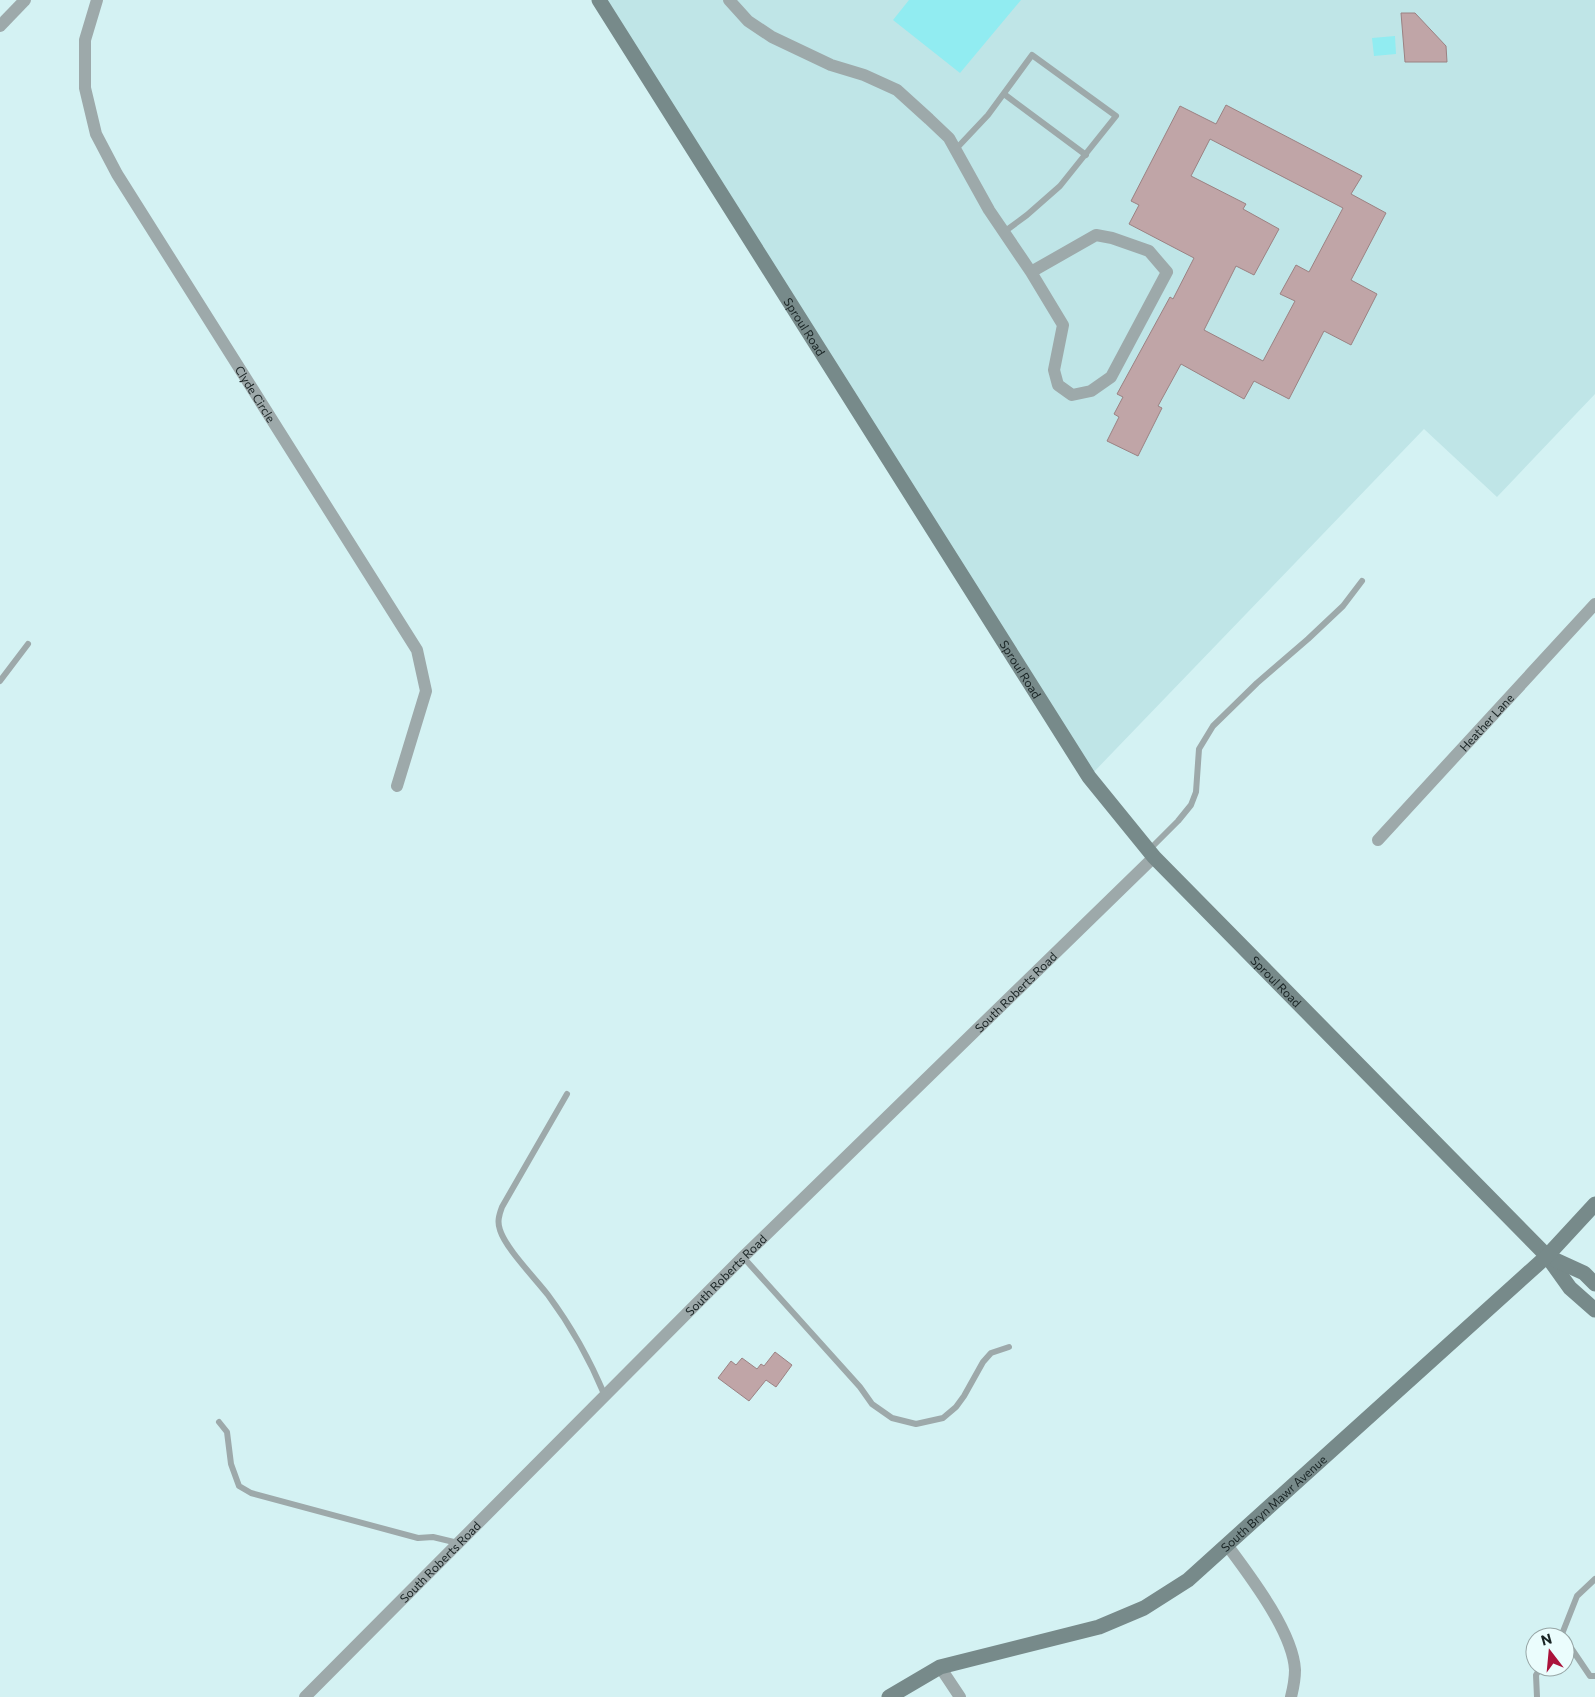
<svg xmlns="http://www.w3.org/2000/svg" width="1595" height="1697" font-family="Commissioner,sans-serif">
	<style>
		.built { fill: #bfe5e7 }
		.green { fill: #91ecf1 }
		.building { fill: #c0a5a7; stroke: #9b8283; fill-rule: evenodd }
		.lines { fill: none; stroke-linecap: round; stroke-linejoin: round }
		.service { stroke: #9da9aa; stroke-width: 6 }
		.minor { stroke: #9da9aa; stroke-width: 12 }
		.secondary { stroke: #778a8a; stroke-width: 15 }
		.labels { text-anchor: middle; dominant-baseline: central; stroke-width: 4.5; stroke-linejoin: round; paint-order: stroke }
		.street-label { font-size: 12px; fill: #192424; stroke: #ebfdfd }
	</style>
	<rect width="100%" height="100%" fill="#d4f2f3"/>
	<!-- built -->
	<path class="built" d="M599,0H1595V394L1497,497L1424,429L1089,777Z"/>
	<!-- green -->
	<g class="green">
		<path d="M909,0H1021L960,73L893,20Z"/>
		<path d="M1395,36L1396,54L1374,56L1372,38Z"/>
	</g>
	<!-- building -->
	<g class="building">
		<path d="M1401,13H1415L1446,46L1447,62H1405Z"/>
		<path d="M1226,105L1362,176L1351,194L1386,213L1351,280L1377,294L1351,345L1324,331L1289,399L1254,381L1244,399L1181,364L1158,406L1162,408L1138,456L1107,441L1119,417L1114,414L1123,397L1117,394L1170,297L1173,299L1194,258L1129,224L1139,205L1131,201L1180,106L1216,124ZM1210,139L1343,208L1309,272L1296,265L1280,294L1295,301L1263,361L1204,330L1236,266L1254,275L1279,229L1243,209L1246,204L1191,176Z"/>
		<path d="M775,1352L792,1365L776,1387L766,1380L749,1401L718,1378L731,1361L736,1365L742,1358L757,1369L761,1364L764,1366Z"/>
	</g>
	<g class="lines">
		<!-- service -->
		<g class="service">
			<path d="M1004,94L1086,155"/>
			<path d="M955,150L988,115L1032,55L1116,116L1060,186L1027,215L1004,232"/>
			<path d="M0,681L28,644"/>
			<path d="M1149,850L1178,821L1191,805L1196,792L1199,749L1213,726L1257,683L1308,639L1343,606L1362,581"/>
			<path d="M567,1094L502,1207C499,1215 497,1222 500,1230C506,1249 535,1278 548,1295C571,1326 590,1360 605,1396"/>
			<path d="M743,1257L860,1387L872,1404L892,1418L916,1424L943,1418L956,1407L964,1396L983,1362L991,1353L1009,1347"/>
			<path d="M219,1422L227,1432L231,1464L239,1486L251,1493L418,1538L433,1537L458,1543"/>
			<path d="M1564,1637L1562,1634L1577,1596L1595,1579"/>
			<path d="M1565,1639L1590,1676H1595"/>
			<path d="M1537,1697L1536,1675L1541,1667"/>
		</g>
		<!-- minor -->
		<g class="minor">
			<path id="s1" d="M97,0L85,40V88L96,134L117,174L417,650L426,691L397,786"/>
			<path d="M729,0L748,21L772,37L831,65L864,75L897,90L929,119L949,138L989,210L1031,272L1063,325L1054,370L1058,385L1072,395L1091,391L1111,377L1167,272L1149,251L1112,238L1096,235L1031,272"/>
			<path d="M0,26L25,0"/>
			<path id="s2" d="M1378,840L1595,604"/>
			<path d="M1227,1545C1250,1576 1293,1632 1295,1670C1295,1679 1293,1689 1291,1697"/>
			<path d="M940,1667L960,1697"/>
			<path id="s3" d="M305,1697L743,1257L1154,857"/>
		</g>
		<!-- secondary -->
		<g class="secondary">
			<path id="s4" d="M599,0L1089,777L1154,857L1547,1256L1570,1288L1595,1310"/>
			<path d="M1549,1257L1584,1273L1595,1284"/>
			<path id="s5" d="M889,1697L940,1667L1099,1627L1144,1608L1188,1580L1547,1256L1595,1204"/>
		</g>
	</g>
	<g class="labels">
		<!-- street labels -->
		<g class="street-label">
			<text stroke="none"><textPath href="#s4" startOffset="386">Sproul Road</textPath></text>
			<text stroke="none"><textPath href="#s1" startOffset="442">Clyde Circle</textPath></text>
			<text stroke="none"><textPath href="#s4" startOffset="791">Sproul Road</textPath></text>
			<text stroke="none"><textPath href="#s2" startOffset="160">Heather Lane</textPath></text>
			<text stroke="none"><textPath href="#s4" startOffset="1196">Sproul Road</textPath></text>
			<text stroke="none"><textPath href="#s3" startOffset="1001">South Roberts Road</textPath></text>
			<text stroke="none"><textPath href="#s3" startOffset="596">South Roberts Road</textPath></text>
			<text stroke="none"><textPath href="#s5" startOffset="439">South Bryn Mawr Avenue</textPath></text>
			<text stroke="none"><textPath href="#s3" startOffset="191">South Roberts Road</textPath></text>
		</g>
	</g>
	<!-- north arrow -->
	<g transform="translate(1550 1652) rotate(344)"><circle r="24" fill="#ebfdfd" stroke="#97a6a6"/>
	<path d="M0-4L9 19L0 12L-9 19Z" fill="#aa133b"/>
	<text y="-8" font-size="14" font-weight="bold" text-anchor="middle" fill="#192424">N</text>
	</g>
</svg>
